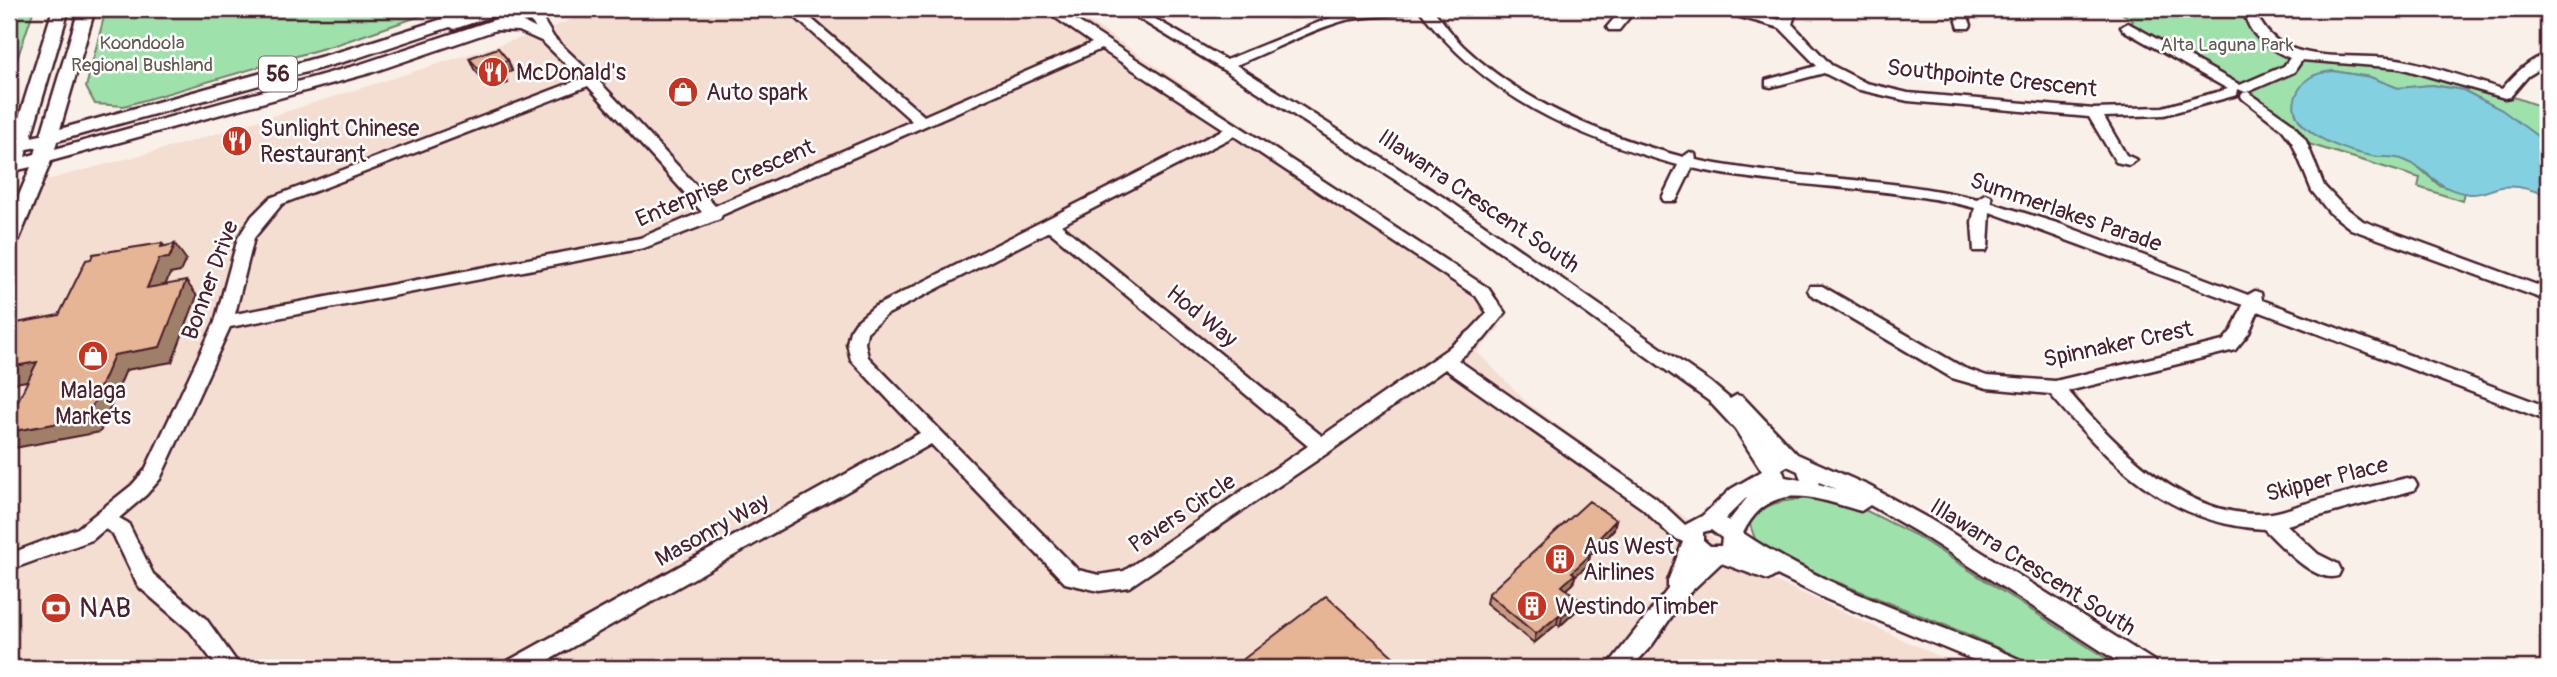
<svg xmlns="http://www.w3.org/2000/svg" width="2557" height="677" font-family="Pangolin,sans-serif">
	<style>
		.built { fill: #f4ded1 }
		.green { fill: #9ee1ab; stroke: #74806b; stroke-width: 2 }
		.water { fill: #83d1e0; stroke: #6c8a98; stroke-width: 2 }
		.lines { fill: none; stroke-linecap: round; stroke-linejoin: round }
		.minor-casing { stroke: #4a1f2b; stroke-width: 5 }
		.major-casing { stroke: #4a1f2b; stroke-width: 5 }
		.minor { fill: #fff; fill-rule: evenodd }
		.major { fill: #fff; fill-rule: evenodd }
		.wall { fill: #c59c81; stroke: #4a1f2b; stroke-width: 2 }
		.shaded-wall { fill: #a07f69; stroke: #4a1f2b; stroke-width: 2 }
		.building { fill: #e5b596; stroke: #4a1f2b; stroke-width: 2 }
		.labels { text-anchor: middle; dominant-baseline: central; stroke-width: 5; stroke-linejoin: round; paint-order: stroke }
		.far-park-label { font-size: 19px; fill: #635951; stroke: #fff }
		.shield { fill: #fff; stroke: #80626b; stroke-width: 2 }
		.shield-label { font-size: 21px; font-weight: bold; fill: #4a1f2b }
		.poi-label { font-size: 23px; fill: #4a1f2b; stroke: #fff; text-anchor: start }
		.street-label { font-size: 23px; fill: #4a1f2b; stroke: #fff }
		.near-poi-label { font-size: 28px; fill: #4a1f2b; stroke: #fff; text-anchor: start }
	</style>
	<rect width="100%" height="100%" fill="#faf0ea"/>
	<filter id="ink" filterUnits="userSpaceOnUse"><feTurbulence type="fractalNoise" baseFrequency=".0143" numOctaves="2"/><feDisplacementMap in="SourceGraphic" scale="14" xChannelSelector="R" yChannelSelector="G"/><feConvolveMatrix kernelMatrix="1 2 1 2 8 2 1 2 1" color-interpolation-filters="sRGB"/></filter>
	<g filter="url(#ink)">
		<!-- built -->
		<path class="built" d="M597,9H1071L1491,291L1500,328L1477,352L1529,404L1769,578L1965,668H9V190L186,143L546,30Z"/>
		<!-- green -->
		<g class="green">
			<path d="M9,9H34L9,83Z"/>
			<path d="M106,9H441L338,44L124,106L95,104L86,87Z"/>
			<path d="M1254,9H1331C1303,21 1283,21 1254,9Z"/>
			<path d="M2116,9H2200L2252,19L2254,29L2298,56L2374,60L2505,94L2548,109V144L2501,110L2463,90L2432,85L2398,88L2370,77L2333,71L2317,136L2354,152L2401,158L2418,167L2439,185L2464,192L2462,201L2418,187L2420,178L2299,141L2248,90L2128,27L2133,21Z"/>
			<path d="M1809,498L1855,505L1915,535L2121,668H2041L1972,636L1822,576L1773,553L1755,539L1749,522C1765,501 1784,501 1809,498Z"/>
		</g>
		<!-- water -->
		<path class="water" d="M2333,71L2370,77L2398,88L2432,85L2463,90L2502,110L2548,144V196C2534,190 2517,185 2501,187C2490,189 2482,195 2470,194C2435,190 2430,169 2404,160C2394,156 2383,158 2372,156C2347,152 2283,131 2296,96C2303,78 2314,73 2333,71Z"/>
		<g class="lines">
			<!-- minor casing -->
			<g class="minor-casing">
				<g id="minor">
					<path d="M493,9H513L454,29L447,25Z"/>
					<path d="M514,9H529L542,18L554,38L595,77L715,206L912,121L786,9H800L924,116L1092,43L1043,9H1059L1488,288L1505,313L1484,339L1458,360L1656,498L1685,525L1702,516L1731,489L1762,471L1735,429L1709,401L1442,210L1227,72L1123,9H1138L1226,60L1342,13L1368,9H1432C1443,21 1452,35 1463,46C1524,104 1603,135 1683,157L1690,152L1695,154L1696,160C1789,180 1885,176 1977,199L1985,194L1991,196L1992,203L2060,224L2248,295L2255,291L2261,293L2262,300L2548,407V421L2258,311L2249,333L2235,350L2068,391C2118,448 2189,523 2272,513C2285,511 2296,506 2308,503C2341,493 2374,486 2407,478L2414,480L2417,485L2414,490L2287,525L2318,554L2338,564L2341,570L2338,576C2314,584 2280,544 2264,529C2168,524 2109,463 2050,394L1987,388L1952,378L1810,294L1808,290L1810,286H1822L1964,368L1987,376L2055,381L2223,341L2232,330L2243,305L1990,212L1988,247L1986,251H1974L1972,222L1975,208C1882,184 1786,189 1692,168L1676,201H1664L1662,198L1678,165C1574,136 1486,98 1419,9C1413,14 1360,17 1346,20C1309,30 1272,51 1236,65L1454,204L1710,382L1730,399L1737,395L1743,397L1797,454L1869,486L1931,520L2154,661L2157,668H2128L1917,532L1870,505L1861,511C1814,498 1771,478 1743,533C1829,591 1929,619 2023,661L2026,668H1993L1826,599L1777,575L1768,580L1721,563L1685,597L1652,645L1631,668H1606L1668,589V581L1683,542L1671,536L1642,508L1445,369L1329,452L1129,587L1099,591L1065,583L931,444L535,668H505L508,661L920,433L851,360L847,343L850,331L856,322L874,307L1224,129L1101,49L722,215L720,219L644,248L230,327L160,479L146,495L119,518L128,523L153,574L206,619L241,668H218L190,631L138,586L113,534L105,529L92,540L9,570V554L78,528L132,485L145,470L215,322L238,238L252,216L270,198L581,79L543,42L533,24ZM588,86L702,212L640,238L235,314L254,238L282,204ZM1234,136L1476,296L1487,313L1471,330L1446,350L1322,436L1061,225ZM1049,231L1308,446L1124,571L1099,575L1078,570L868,357L865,343L867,332L886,315ZM1787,466L1798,471L1801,480L1785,477L1782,469ZM1819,482L1836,489L1818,484ZM1747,498L1729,521L1725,519L1745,499ZM1711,530L1722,538L1721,546H1710L1703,540V532Z"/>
					<path d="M1622,9H1636L1619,30H1609L1607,27Z"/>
					<path d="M1721,9H1741L1780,20L1785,9H1797L1792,24L1831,65L1866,83L1908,93L2094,109L2163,107L2228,89L2123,30L2121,27L2128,23L2240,85L2284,66L2290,58C2265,47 2249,36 2243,9H2255C2276,72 2351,50 2403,60C2436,67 2469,79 2502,89C2515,74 2529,59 2548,54V64L2528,76L2510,97L2505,98L2400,68L2302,60L2294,72L2250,91L2245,92L2238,89L2237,95L2164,115L2104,117L2126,155L2137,160L2129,165L2116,162L2089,117L1908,101L1856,89L1824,73L1771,87L1766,86V80L1817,66L1780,28L1722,12Z"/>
					<path d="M1953,9H1965L1971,25L1969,28H1959Z"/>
					<path d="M2248,92L2292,123L2306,141L2324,186L2341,204L2363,221L2548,289V301L2351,229L2329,212L2312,191L2292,142L2282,129L2243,99L2241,96L2243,93Z"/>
				</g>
			</g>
			<!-- major casing -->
			<g class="major-casing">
				<path id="major" d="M53,9H69L31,137L41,135L79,9H95L60,129L345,50L474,9H497L495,12L357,58L57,141L55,149L358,65L526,9H549L547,12L521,21L556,39L548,44L519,31L496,30L370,73L51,161L19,239L16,243L9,245V219L31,167L9,172V143H11ZM37,147L35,154L25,157L27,149Z"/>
			</g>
			<!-- minor -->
			<use href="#minor" class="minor"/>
			<!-- major -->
			<use href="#major" class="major"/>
		</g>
		<!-- wall -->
		<g class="wall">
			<path d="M469,58L508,60L512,71L504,74L508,83L491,89L474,69Z"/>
			<path d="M1614,529L1590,555L1588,565L1575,576L1573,584L1567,589L1578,609L1560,626L1557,624L1534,643L1486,603L1488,594Z"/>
		</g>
		<!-- shaded-wall -->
		<g class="shaded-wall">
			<path d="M508,60L512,71L504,74L508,83L491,89L486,78L497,64Z"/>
			<path d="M162,243L171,255L175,244L186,259L180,272L170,274L158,302L147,288Z"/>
			<path d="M186,281L197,296L172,362L126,370L100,432L9,449V432Z"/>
			<path d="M37,362L50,377L9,384V367Z"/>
			<path d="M1616,520L1614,529L1586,559L1590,555L1588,565L1575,576L1573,584L1560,595L1562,586L1586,552Z"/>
			<path d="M1580,600L1578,609L1560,626L1562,617Z"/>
			<path d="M1559,615L1557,624L1534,643L1536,634Z"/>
		</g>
		<!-- building -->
		<g class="building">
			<path d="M498,48L508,60L497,64L504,72L486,78L469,58Z"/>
			<path d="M162,243L161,247L175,244L169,258L159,259L147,288L186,281L160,347L114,355L87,418L9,432V417H10L37,362L9,367V334L12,333L17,323L59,315L86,260L91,259L93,254Z"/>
			<path d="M1589,501L1616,520L1586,552L1590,555L1572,572L1575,574L1562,586L1580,600L1562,617L1559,615L1536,634L1488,594Z"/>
			<path d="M1326,596L1406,668H1241L1237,664Z"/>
		</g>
	</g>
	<!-- icons -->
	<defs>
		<g id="restaurant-disc" transform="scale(1.575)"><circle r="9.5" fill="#c8321e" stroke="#fff"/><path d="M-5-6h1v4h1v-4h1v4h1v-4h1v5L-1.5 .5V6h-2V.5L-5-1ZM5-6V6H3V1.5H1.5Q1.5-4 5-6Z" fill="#fff"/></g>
		<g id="shop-disc" transform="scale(1.575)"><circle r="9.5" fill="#c8321e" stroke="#fff"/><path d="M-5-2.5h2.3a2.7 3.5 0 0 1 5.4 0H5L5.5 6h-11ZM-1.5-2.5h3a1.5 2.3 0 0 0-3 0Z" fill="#fff"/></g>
		<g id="building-disc" transform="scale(1.575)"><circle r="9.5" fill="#c8321e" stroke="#fff"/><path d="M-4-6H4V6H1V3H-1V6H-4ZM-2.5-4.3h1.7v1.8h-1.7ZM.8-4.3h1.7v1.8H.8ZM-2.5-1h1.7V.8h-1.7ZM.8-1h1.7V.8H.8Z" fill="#fff"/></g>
		<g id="bank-disc" transform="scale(1.575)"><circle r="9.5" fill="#c8321e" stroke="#fff"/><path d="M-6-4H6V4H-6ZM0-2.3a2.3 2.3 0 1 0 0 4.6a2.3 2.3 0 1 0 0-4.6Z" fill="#fff"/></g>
	</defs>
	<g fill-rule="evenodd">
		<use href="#restaurant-disc" x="493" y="72"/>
		<use href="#shop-disc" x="683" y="92"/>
		<use href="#restaurant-disc" x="237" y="141"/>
		<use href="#shop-disc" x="93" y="356"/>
		<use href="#building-disc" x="1560" y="559"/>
		<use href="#building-disc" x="1532" y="606"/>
		<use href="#bank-disc" x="56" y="608"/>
	</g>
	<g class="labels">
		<!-- far-park labels -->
		<g class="far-park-label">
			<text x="142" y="43">Koondoola<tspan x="142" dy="22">Regional Bushland</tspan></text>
			<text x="2227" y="45">Alta Laguna Park</text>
		</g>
		<!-- shield labels -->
		<rect class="shield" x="259" y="56.5" width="38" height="35" rx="5"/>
		<g class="shield-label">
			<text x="278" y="74">56</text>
		</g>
		<!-- poi labels -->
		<g class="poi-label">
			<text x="516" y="72">McDonald's</text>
			<text x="706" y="92">Auto spark</text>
			<text x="260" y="128">Sunlight Chinese<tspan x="260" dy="26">Restaurant</tspan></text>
			<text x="93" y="390" text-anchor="middle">Malaga<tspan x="93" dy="26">Markets</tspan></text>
			<text x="1583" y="546">Aus West<tspan x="1583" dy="26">Airlines</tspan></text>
			<text x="1555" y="606">Westindo Timber</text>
		</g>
		<!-- street labels -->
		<g class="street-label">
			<text transform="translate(1992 78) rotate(6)">Southpointe Crescent</text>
			<text transform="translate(725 183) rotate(-23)">Enterprise Crescent</text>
			<text transform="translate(1479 201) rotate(34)">Illawarra Crescent South</text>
			<text transform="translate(2066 212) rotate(19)">Summerlakes Parade</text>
			<text transform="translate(210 280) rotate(-70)">Bonner Drive</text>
			<text transform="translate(1202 316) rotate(39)">Hod Way</text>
			<text transform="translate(2118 344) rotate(-12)">Spinnaker Crest</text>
			<text transform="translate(2327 479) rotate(-14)">Skipper Place</text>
			<text transform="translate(1182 513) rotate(-34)">Pavers Circle</text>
			<text transform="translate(712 530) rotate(-29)">Masonry Way</text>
			<text transform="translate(2033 567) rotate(32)">Illawarra Crescent South</text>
		</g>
		<!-- near-poi labels -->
		<g class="near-poi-label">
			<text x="79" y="608">NAB</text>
		</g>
	</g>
	<!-- margin -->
	<rect width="2557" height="677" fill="none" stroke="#fff" stroke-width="35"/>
	<rect x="18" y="18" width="2522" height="642" fill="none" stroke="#4a1f2b" stroke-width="2.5" filter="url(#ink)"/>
</svg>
